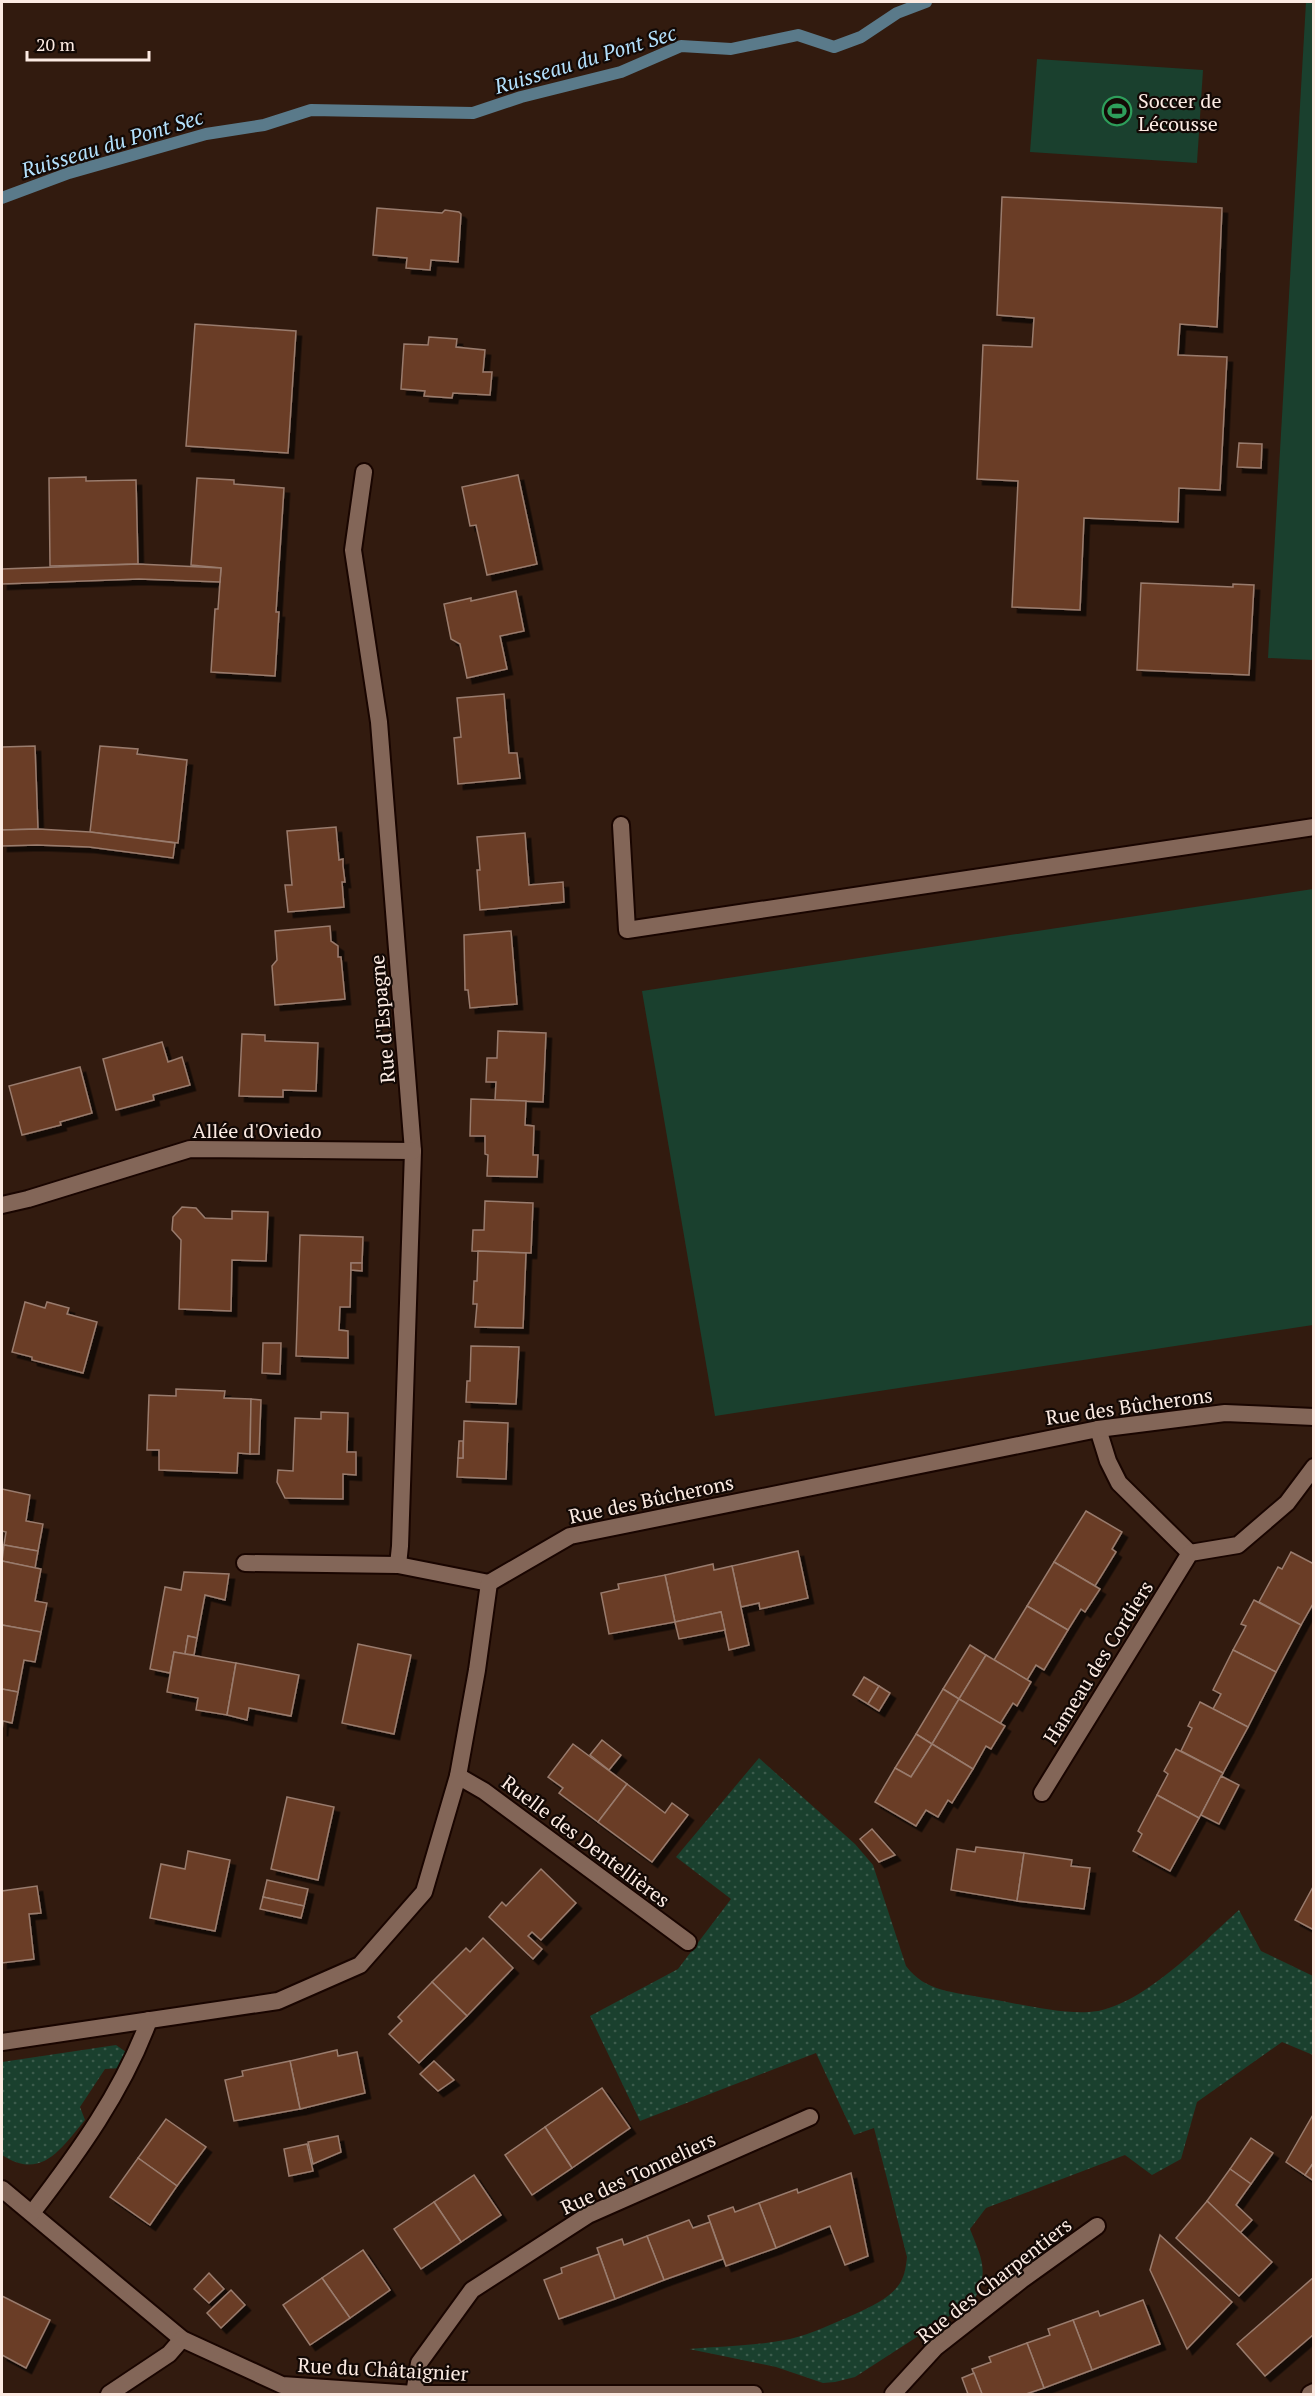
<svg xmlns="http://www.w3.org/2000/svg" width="1315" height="2396" font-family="'PT Serif',serif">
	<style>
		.grass { fill: url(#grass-dots) }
		.green { fill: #1a402e }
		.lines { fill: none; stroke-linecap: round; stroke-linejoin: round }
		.stream { stroke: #5a7a8a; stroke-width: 12 }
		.building { fill: #6a3e27; stroke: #997b6d; stroke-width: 1.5; filter: url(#shadow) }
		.service-casing { stroke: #190500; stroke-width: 20 }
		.minor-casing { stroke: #190500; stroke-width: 20 }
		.tertiary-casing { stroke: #190500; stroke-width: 20 }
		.service { stroke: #836658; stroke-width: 16 }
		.minor { stroke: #836658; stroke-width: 16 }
		.tertiary { stroke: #836658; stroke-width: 16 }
		.labels { text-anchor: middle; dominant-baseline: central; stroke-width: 4.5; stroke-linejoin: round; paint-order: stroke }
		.poi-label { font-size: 20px; fill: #fcebe3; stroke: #130905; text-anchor: start }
		.street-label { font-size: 20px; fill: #fcebe3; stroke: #130905 }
		.water-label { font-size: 21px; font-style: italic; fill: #b3e0fc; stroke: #130905 }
	</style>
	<defs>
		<pattern id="grass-dots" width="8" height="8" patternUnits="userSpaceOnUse" patternTransform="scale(1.5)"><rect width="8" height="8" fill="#1a402e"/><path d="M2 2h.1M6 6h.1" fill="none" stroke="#3c5c4c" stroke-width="1.8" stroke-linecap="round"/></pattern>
		<filter id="shadow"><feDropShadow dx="5.5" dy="5.5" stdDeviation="0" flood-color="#0009"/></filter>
	</defs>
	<rect width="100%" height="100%" fill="#321b0f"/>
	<!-- grass -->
	<g class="grass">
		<path d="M759,1758L855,1844L873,1865L906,1966C925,1992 955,1992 985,1998C1015,2003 1059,2014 1089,2012C1139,2010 1203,1942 1239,1910L1261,1951L1313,1976V2055L1282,2042L1197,2102L1181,2159L1152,2175L1125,2155L986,2208L970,2229C981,2257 990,2272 974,2300L855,2377L835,2382L823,2383L776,2367L689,2349C722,2346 757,2346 790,2339C812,2334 834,2323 855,2314C870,2307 891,2298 900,2283C905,2275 906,2266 907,2257L874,2128L854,2135L816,2053L640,2121L590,2016L678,1969L731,1899L676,1857Z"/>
		<path d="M116,2045L126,2052L127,2058L122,2068L105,2069L80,2107L85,2120C61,2149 41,2181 2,2155V2062Z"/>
	</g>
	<!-- green -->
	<g class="green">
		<path d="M1306,2H1314L1313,660L1268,658Z"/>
		<path d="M1037,59L1203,70L1197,163L1030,152Z"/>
		<path d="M1313,889V1325L715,1416L642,991Z"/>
	</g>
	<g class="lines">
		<!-- stream -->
		<path class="stream" d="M2,198L69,173L206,134L264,125L311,110L473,113L521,97L621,72L681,46L731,49L798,35L834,47L861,37L897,13L926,2"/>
	</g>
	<!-- building -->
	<g class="building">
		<path d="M1002,197L1222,208L1217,327L1180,324L1178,355L1227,357L1220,490L1179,488L1178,522L1084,518L1080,610L1012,607L1018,481L977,479L983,345L1032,347L1034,318L997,315Z"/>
		<path d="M377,208L442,213L445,210L459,212L461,214L458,262L431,260L430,270L406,268L407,258L373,255Z"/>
		<path d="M195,324L296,331L288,453L186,446Z"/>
		<path d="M429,337L457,339L456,347L485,350L483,372H492L490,395L453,393L452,398L424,396L425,391L401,389L404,344L428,345Z"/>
		<path d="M1239,443L1262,444L1261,468L1237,467Z"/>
		<path d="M518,475L537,564L487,575L476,525L470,526L462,487Z"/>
		<path d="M86,477V481L136,480L138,564L50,566L49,478Z"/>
		<path d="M197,478L234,480V484L284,488L276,612H279L275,676L211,672L215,609H218L221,568L191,565Z"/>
		<path d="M138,564L221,568L220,582L139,579L2,584V569Z"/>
		<path d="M1141,583L1233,587V584L1254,585L1249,675L1137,670Z"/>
		<path d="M516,591L524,631L500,636L507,669L467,678L460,644L451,639L444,604L471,598V601Z"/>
		<path d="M504,694L509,753H517L520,778L458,784L454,738L461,737L457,698Z"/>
		<path d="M35,746L38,829L2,830V747Z"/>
		<path d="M100,746L138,749L137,754L187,760L178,843L90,832Z"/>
		<path d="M336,827L339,860L343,859V866L345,882H342L344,907L288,912L285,885H292L287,831Z"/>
		<path d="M38,829L90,832L175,843L173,858L89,847L37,845L2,846V830Z"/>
		<path d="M525,833L529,885L563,882L564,902L480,910L477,870H480L477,837Z"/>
		<path d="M330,926L331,941L338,946V957H341L345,999L275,1005L272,966L277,960L275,931Z"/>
		<path d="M511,931L517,1004L470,1008L468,990H465L464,935Z"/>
		<path d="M498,1031L546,1033L543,1102L495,1100L496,1082H486L487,1058H497Z"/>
		<path d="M242,1034L265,1035V1041L318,1043L316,1091L283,1090V1097L239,1096Z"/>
		<path d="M162,1042L168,1062L182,1057L190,1085L153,1095L154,1100L116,1110L103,1059Z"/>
		<path d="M80,1067L92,1113L60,1122L61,1125L22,1135L9,1086Z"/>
		<path d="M471,1099L526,1101L525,1125L534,1126L533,1155H538L537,1177L487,1176L488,1155L485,1154V1136H470Z"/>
		<path d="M485,1201L533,1203L531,1253L472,1251L473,1230H484Z"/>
		<path d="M182,1207L196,1208L205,1218L232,1219V1211L268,1212L266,1261L232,1260L231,1311L179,1309L181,1240L172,1230L173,1217Z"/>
		<path d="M300,1235L363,1237L362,1263H351L350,1307H340L339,1330L348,1331V1358L296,1356Z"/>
		<path d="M478,1251L526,1253L523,1328L475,1327L477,1304H473L474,1281H477Z"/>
		<path d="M351,1263H362V1271L351,1270Z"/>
		<path d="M25,1302L45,1308L47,1302L69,1308L67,1314L97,1322L83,1373L32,1360V1357L12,1352Z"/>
		<path d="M263,1343H281L280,1374L262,1373Z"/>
		<path d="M471,1346L519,1347L516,1404L466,1402L467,1381H470Z"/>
		<path d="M176,1389L225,1391L224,1398L251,1399L250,1454L238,1453L237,1473L159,1470V1450H147L149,1395L176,1396Z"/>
		<path d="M251,1399L261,1400L259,1454H250Z"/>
		<path d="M321,1412L348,1413L347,1452H356V1475L343,1474V1499L285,1498L277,1482L278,1470L293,1471L295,1418L321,1419Z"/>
		<path d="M464,1421L508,1423L506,1479L457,1477L458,1458H463Z"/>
		<path d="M459,1441H463V1458H458Z"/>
		<path d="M2,1489L30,1495L26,1521L43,1524L38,1551L4,1545L6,1532L2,1531Z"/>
		<path d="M1086,1511L1122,1532L1112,1549L1116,1552L1095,1586L1054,1562Z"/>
		<path d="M4,1545L38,1551L35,1568L2,1561Z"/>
		<path d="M798,1551L808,1598L760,1609L759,1603L741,1607L732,1566Z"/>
		<path d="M1291,1552L1314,1564V1602L1301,1625L1259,1602L1278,1567L1282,1569Z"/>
		<path d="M2,1561L41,1569L35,1601L47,1603L41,1632L2,1625Z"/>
		<path d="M1054,1562L1100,1589L1085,1612L1081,1609L1068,1630L1027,1606Z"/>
		<path d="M713,1564L714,1570L732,1566L749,1645L729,1650L721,1612L675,1622L665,1575Z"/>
		<path d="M184,1572L229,1574L225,1600L205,1595L197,1638L188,1636L185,1654L174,1652L170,1673L150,1669L165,1587L181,1590Z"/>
		<path d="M665,1575L675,1622L609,1634L601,1593L619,1589L618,1584Z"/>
		<path d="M1254,1600L1301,1625L1276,1672L1233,1650L1246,1626L1241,1624Z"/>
		<path d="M1027,1606L1068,1630L1044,1670L1036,1665L1027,1680L994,1660Z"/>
		<path d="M721,1612L725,1630L679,1639L675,1622Z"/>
		<path d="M2,1625L41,1632L35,1662L24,1660L18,1692L2,1689Z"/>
		<path d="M188,1636L197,1638L194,1655L185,1654Z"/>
		<path d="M358,1644L411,1655L394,1734L342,1723Z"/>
		<path d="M970,1645L986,1655L959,1699L943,1689Z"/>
		<path d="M1233,1650L1276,1672L1248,1727L1213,1709L1221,1694L1213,1690Z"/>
		<path d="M174,1652L236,1663L227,1715L196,1710L198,1698L167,1692Z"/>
		<path d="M986,1655L1031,1682L1017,1706L1013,1703L1000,1724L959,1699Z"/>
		<path d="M236,1663L299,1675L291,1716L249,1708L247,1720L227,1715Z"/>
		<path d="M864,1677L879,1686L868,1704L853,1695Z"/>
		<path d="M879,1686L890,1693L879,1711L868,1704Z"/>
		<path d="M2,1689L18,1692L12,1723L3,1721L2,1731Z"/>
		<path d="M943,1689L959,1699L932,1744L916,1734Z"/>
		<path d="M959,1699L1005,1726L991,1749L986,1746L973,1769L932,1744Z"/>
		<path d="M1200,1702L1248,1727L1223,1773L1181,1751L1192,1728L1188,1726Z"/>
		<path d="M916,1734L932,1744L911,1777L895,1768Z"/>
		<path d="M602,1740L621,1755L609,1770L590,1755Z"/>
		<path d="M573,1744L627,1784L598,1822L559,1793L563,1788L548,1777Z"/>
		<path d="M932,1744L973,1769L952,1803L948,1800L938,1817L926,1810L916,1826L875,1802L895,1768L911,1777Z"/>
		<path d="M1176,1749L1223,1773L1199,1818L1157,1795L1168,1774L1164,1771Z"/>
		<path d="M1221,1776L1239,1785L1219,1824L1201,1815Z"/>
		<path d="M627,1784L665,1813L672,1803L688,1815L652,1862L598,1822Z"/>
		<path d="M1157,1795L1199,1818L1170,1871L1133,1851L1142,1834L1138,1831Z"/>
		<path d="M287,1797L334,1807L318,1880L271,1869Z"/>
		<path d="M872,1829L895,1855L879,1862L860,1839Z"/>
		<path d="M976,1847L1024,1853L1017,1901L951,1890L957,1849L975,1852Z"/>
		<path d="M188,1851L230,1860L215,1931L150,1918L161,1864L185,1869Z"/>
		<path d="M1024,1853L1072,1860L1071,1866L1090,1868L1084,1909L1017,1901Z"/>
		<path d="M541,1869L576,1903L541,1940L532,1932L528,1936L542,1949L533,1959L489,1917L502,1902L506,1906Z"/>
		<path d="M267,1880L308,1889L304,1906L263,1897Z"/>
		<path d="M1314,1885V1930L1295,1920Z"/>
		<path d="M37,1886L41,1913L29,1914L34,1959L2,1963V1891Z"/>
		<path d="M263,1897L304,1906L301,1918L260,1909Z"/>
		<path d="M483,1938L513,1968L467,2016L432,1982L466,1948L470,1952Z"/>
		<path d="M432,1982L467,2016L419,2063L389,2034L402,2021L398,2017Z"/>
		<path d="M337,2050L338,2056L357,2052L365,2093L300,2109L290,2061Z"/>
		<path d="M290,2061L300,2109L234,2121L225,2080L243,2076L242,2071Z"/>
		<path d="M434,2061L454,2080L438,2091L420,2074Z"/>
		<path d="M602,2088L630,2128L572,2168L545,2127Z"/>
		<path d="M1314,2113V2162L1305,2175L1286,2162Z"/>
		<path d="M166,2119L206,2147L177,2186L138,2158Z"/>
		<path d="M545,2127L572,2168L532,2195L505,2155Z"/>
		<path d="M338,2136L341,2152L313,2164L308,2142Z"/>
		<path d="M1251,2138L1273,2153L1251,2184L1230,2169Z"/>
		<path d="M307,2144L313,2171L289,2176L284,2149Z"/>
		<path d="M138,2158L177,2186L150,2225L110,2197Z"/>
		<path d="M1314,2162V2181L1305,2175Z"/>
		<path d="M1230,2169L1251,2184L1236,2205L1252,2220L1240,2233L1207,2201Z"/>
		<path d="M851,2173L868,2256L845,2265L830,2226L776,2248L759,2203L797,2189L798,2193Z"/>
		<path d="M474,2175L501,2215L461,2242L434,2202Z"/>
		<path d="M1207,2201L1272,2262L1239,2296L1176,2238Z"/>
		<path d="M434,2202L461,2242L421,2269L394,2229Z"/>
		<path d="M759,2203L776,2248L726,2266L708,2216L733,2207L735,2212Z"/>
		<path d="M689,2220L693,2228L710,2222L723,2259L664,2280L647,2236Z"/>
		<path d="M1160,2235L1232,2302L1187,2349L1150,2270Z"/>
		<path d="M647,2236L664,2280L615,2299L597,2248L622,2239L624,2245Z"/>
		<path d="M363,2250L390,2290L350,2318L322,2278Z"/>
		<path d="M599,2254L615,2299L559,2319L544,2280L562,2273L561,2268Z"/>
		<path d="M209,2273L224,2289L209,2303L194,2289Z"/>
		<path d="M1314,2277V2334L1265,2376L1237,2344Z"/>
		<path d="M322,2278L350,2318L310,2345L283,2305Z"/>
		<path d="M231,2290L245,2305L221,2328L207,2313Z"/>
		<path d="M2,2296L50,2320L26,2368L2,2355Z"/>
		<path d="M1143,2300L1160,2344L1092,2370L1073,2320L1098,2311L1100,2316Z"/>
		<path d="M1073,2320L1092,2370L1044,2388L1027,2343L1050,2335L1048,2329Z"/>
		<path d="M1027,2343L1044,2388L1026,2394H982L972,2369L991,2362L989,2357Z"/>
		<path d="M974,2373L982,2394H968L962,2378Z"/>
	</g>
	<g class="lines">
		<!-- service casing -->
		<g class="service-casing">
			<path id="service" d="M621,825L627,930L1314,827"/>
		</g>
		<!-- minor casing -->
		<g class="minor-casing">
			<g id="minor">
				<path d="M364,472L353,550L379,722L413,1151L400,1546L398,1565"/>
				<path d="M2,1205L28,1199L190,1149L413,1151"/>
				<path d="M1098,1429L1108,1461L1119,1483L1190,1553"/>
				<path d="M245,1563L398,1565L489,1583"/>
				<path d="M489,1583L570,1536L1098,1429L1225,1413L1314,1417"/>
				<path d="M458,1776L484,1791L688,1942"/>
				<path d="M1042,1793L1190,1553L1238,1545L1287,1503L1314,1467"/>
				<path d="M2,2042L278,2001L360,1965L424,1892L458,1776L477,1670L489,1583"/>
				<path d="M2,2189L182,2339L282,2385L414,2394H754"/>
				<path d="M32,2213C78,2153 123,2091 149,2020"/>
				<path d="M109,2394L169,2354L182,2339"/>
				<path d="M414,2394L419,2363L472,2290L588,2215L810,2117"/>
				<path d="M893,2394L935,2348L1023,2279L1097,2226"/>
			</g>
		</g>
		<!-- tertiary casing -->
		<g class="tertiary-casing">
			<path id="tertiary" d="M1310,2394L1314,2392"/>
		</g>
		<!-- service -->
		<use href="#service" class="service"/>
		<!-- minor -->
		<use href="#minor" class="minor"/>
		<!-- tertiary -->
		<use href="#tertiary" class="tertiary"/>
	</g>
	<!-- icons -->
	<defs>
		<g id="stadium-ring" transform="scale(1.5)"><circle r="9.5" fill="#130905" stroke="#2e9e5b" stroke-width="1.5"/><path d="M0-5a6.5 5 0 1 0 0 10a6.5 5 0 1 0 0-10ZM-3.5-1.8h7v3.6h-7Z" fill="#2e9e5b"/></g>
	</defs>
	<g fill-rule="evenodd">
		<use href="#stadium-ring" x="1117" y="111"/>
	</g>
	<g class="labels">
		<!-- poi labels -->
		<g class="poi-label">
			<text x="1138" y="100">Soccer de<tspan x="1138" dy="23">Lécousse</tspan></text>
		</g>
		<!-- street labels -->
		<g class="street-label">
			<text transform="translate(382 1019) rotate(-95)">Rue d'Espagne</text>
			<text x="257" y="1130">Allée d'Oviedo</text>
			<text transform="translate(1129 1406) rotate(-8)">Rue des Bûcherons</text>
			<text transform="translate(651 1499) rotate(-12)">Rue des Bûcherons</text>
			<text transform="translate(1098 1662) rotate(-58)">Hameau des Cordiers</text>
			<text transform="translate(586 1841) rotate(37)">Ruelle des Dentellières</text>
			<text transform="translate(638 2173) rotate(-25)">Rue des Tonneliers</text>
			<text transform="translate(994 2280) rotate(-38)">Rue des Charpentiers</text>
			<text transform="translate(383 2369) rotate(3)">Rue du Châtaignier</text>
		</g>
		<!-- water labels -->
		<g class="water-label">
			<text transform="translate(585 59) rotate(-17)">Ruisseau du Pont Sec</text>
			<text transform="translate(112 143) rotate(-17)">Ruisseau du Pont Sec</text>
		</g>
	</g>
	<!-- border -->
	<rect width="1315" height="2396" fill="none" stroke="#fcebe3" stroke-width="6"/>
	<!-- scale -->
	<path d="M27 51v9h122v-9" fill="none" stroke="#fcebe3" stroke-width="3"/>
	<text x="36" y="51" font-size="18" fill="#fcebe3" stroke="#130905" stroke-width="4.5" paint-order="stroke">20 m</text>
</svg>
